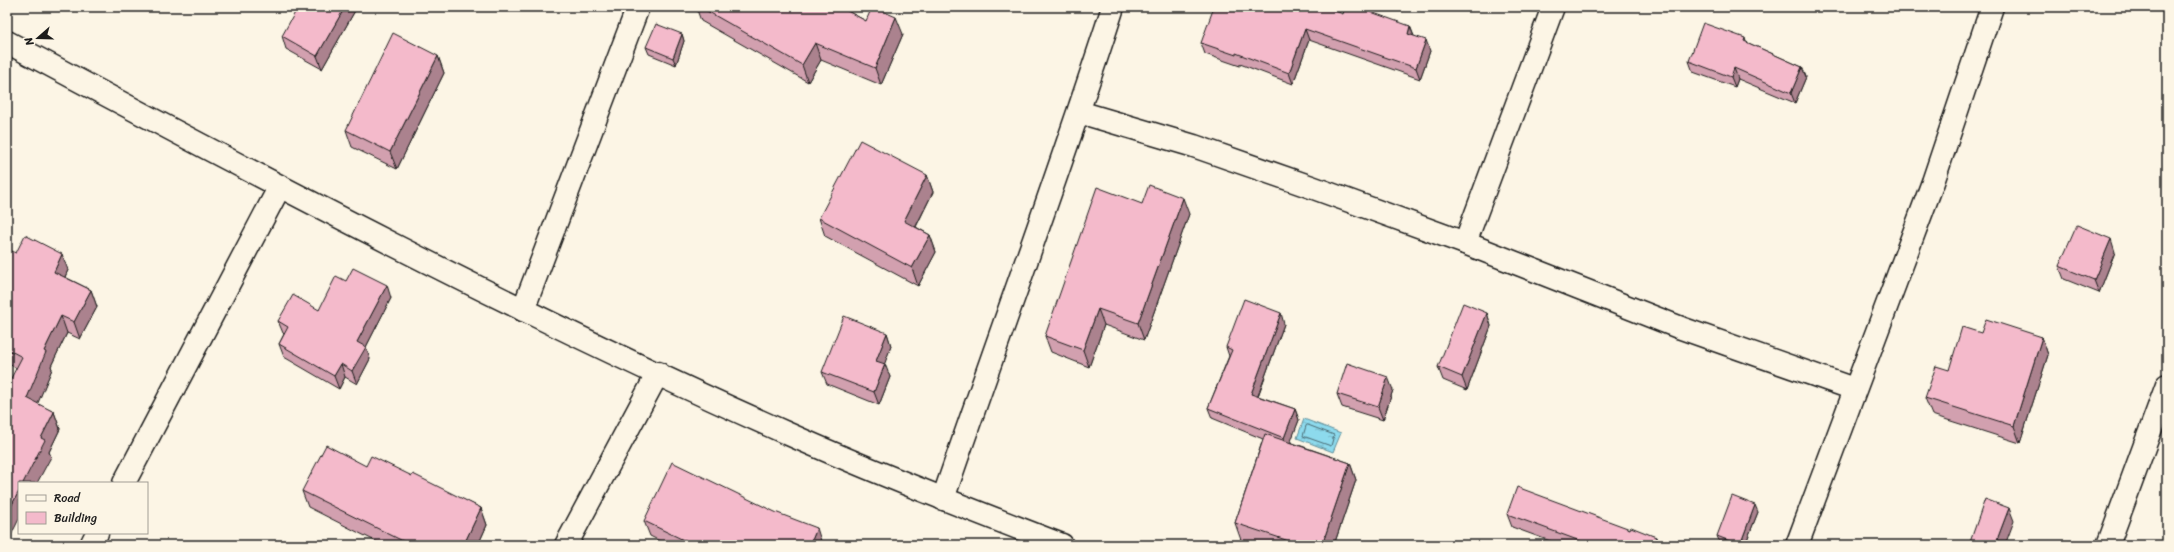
<svg xmlns="http://www.w3.org/2000/svg" width="2174" height="552" font-family="Sriracha,sans-serif">
	<style>
		.water { fill: url(#water-ripples); stroke: #608e99 }
		.lines { fill: none; stroke-linecap: round; stroke-linejoin: round }
		.shore { stroke: #496870; stroke-width: 1 }
		.street-casing { stroke: #1c1c1c; stroke-width: 25 }
		.secondary-casing { stroke: #1c1c1c; stroke-width: 25 }
		.street { stroke: #fcf5e5; stroke-width: 22 }
		.secondary { stroke: #fcf5e5; stroke-width: 22 }
		.wall { fill: #d2a0af; stroke: #1c1c1c }
		.shaded-wall { fill: #ab828e; stroke: #1c1c1c }
		.building { fill: #f4bacb; stroke: #1c1c1c }
	</style>
	<defs>
		<pattern id="water-ripples" width="26" height="14" patternUnits="userSpaceOnUse"><rect width="26" height="14" fill="#8ddaed"/><path d="M2 4q2-2 4 0t4 0M15 11q2-2 4 0t4 0" fill="none" stroke="#79bacb"/></pattern>
	</defs>
	<rect width="100%" height="100%" fill="#fcf5e5"/>
	<filter id="ink" filterUnits="userSpaceOnUse"><feTurbulence type="fractalNoise" baseFrequency=".025" numOctaves="2"/><feDisplacementMap in="SourceGraphic" scale="8" xChannelSelector="R" yChannelSelector="G"/><feConvolveMatrix kernelMatrix="1 2 1 2 8 2 1 2 1" color-interpolation-filters="sRGB"/></filter>
	<g filter="url(#ink)">
		<!-- water -->
		<path class="water" d="M1304,419L1341,433L1333,452L1297,438Z"/>
		<g class="lines">
			<!-- shore -->
			<path class="shore" d="M1308,425L1334,435L1331,446L1303,436L1306,426Z"/>
			<!-- street casing -->
			<g class="street-casing">
				<g id="street">
					<path d="M7,42C263,179 519,314 784,432C876,473 969,509 1062,545"/>
					<path d="M1079,112L1194,146L1314,188L1465,243L1681,328L1854,389"/>
					<path d="M1465,243L1553,7"/>
					<path d="M523,310L638,7"/>
					<path d="M124,483L279,188"/>
					<path d="M943,499C999,335 1060,172 1113,7"/>
					<path d="M91,545L97,533"/>
					<path d="M566,545L658,373"/>
					<path d="M1797,545L1933,182L1992,7"/>
				</g>
			</g>
			<!-- secondary casing -->
			<g class="secondary-casing">
				<path id="secondary" d="M2108,545L2167,385"/>
			</g>
			<!-- street -->
			<use href="#street" class="street"/>
			<!-- secondary -->
			<use href="#secondary" class="secondary"/>
		</g>
		<!-- wall -->
		<g class="wall">
			<path d="M311,7H357L322,69L286,49L282,36L308,13Z"/>
			<path d="M696,7H840L866,21L903,34L881,85L821,60L808,82L701,21Z"/>
			<path d="M1343,14L1410,26L1414,36L1430,51L1420,79L1309,40L1293,84L1240,64V66L1205,54L1201,43Z"/>
			<path d="M682,34L684,41L676,65L649,54L646,47Z"/>
			<path d="M1745,38L1746,42L1802,67L1806,77L1795,103L1738,79L1735,87L1693,72L1689,61Z"/>
			<path d="M438,56L444,73L397,169L352,147L346,130Z"/>
			<path d="M927,175L933,192L916,227L930,235L936,252L918,286L825,236L819,218Z"/>
			<path d="M1142,204L1189,214L1144,340L1104,325L1089,367L1051,352L1045,336Z"/>
			<path d="M7,249L16,253L68,270L65,277L91,290L97,307L80,339L67,333L51,366L52,369L37,404L54,412L60,429L49,452L51,457L16,368L7,363Z"/>
			<path d="M2115,252L2099,293L2064,279L2059,266Z"/>
			<path d="M346,281L391,298L366,347L370,359L357,384L345,377L339,389L284,357L279,344L284,334L283,333L278,321L319,310Z"/>
			<path d="M1487,313L1491,326L1467,390L1443,380L1438,367Z"/>
			<path d="M1284,324L1258,396L1295,409L1299,420L1290,442L1350,463L1356,480L1334,545H1256L1241,540L1235,523L1263,439L1212,418L1208,408L1229,356L1226,347Z"/>
			<path d="M887,333L891,346L884,364L890,377L879,405L827,384L822,372Z"/>
			<path d="M1981,333L2042,337L2048,355L2020,443L1932,415L1925,398L1949,370Z"/>
			<path d="M1393,390L1383,420L1342,407L1337,394Z"/>
			<path d="M366,466L412,476L481,508L487,525L478,545H383L308,507L302,491Z"/>
			<path d="M1758,512L1745,545H1726L1720,543L1717,536Z"/>
			<path d="M1507,514L1630,529L1656,537L1659,545H1561L1512,527Z"/>
			<path d="M644,521L822,544V545H668L650,536Z"/>
		</g>
		<!-- shaded-wall -->
		<g class="shaded-wall">
			<path d="M345,7H357L322,69L317,56Z"/>
			<path d="M896,17L903,34L881,85L875,68Z"/>
			<path d="M1410,26L1414,37L1408,34Z"/>
			<path d="M1305,29L1309,40L1293,84L1289,73Z"/>
			<path d="M682,34L684,41L676,65L673,58Z"/>
			<path d="M1426,40L1430,51L1420,79L1416,68Z"/>
			<path d="M815,43L821,60L808,82L802,65Z"/>
			<path d="M438,56L444,73L397,169L390,152Z"/>
			<path d="M1802,67L1806,77L1795,103L1791,93Z"/>
			<path d="M1734,68L1738,79L1735,87L1731,77Z"/>
			<path d="M927,175L933,192L910,238L904,221Z"/>
			<path d="M1183,198L1189,214L1144,340L1138,323Z"/>
			<path d="M930,235L936,252L918,286L912,268Z"/>
			<path d="M2111,239L2115,252L2099,293L2094,280Z"/>
			<path d="M62,254L68,270L60,288L54,272Z"/>
			<path d="M387,285L391,298L366,347L370,359L357,384L352,371L357,342Z"/>
			<path d="M91,290L97,307L80,339L74,322Z"/>
			<path d="M1098,309L1104,325L1089,367L1083,350Z"/>
			<path d="M1281,313L1284,324L1255,404L1251,394Z"/>
			<path d="M1487,313L1491,326L1467,390L1462,377Z"/>
			<path d="M61,316L67,333L51,366L52,369L33,415L27,398L44,351Z"/>
			<path d="M887,333L891,346L881,374L876,361Z"/>
			<path d="M2042,337L2048,355L2020,443L2014,426Z"/>
			<path d="M341,364L345,377L339,389L334,376Z"/>
			<path d="M885,364L890,377L879,405L874,392Z"/>
			<path d="M1388,377L1393,390L1383,420L1378,407Z"/>
			<path d="M1295,409L1299,420L1288,449L1284,438Z"/>
			<path d="M54,412L60,429L49,452L51,457L37,483H23L41,438Z"/>
			<path d="M1350,463L1356,480L1334,545H1322Z"/>
			<path d="M19,491V519L7,543V514Z"/>
			<path d="M1755,505L1758,512L1745,545H1740Z"/>
			<path d="M481,508L487,525L478,545H466L465,542Z"/>
			<path d="M2009,508L2014,521L2005,545H1995Z"/>
			<path d="M817,528L822,544V545H810Z"/>
			<path d="M1656,537L1659,545H1652Z"/>
			<path d="M460,540L462,545H457Z"/>
		</g>
		<!-- building -->
		<g class="building">
			<path d="M298,7L308,13L311,7H345L317,56L282,36Z"/>
			<path d="M700,7H840L866,21L872,7H873L896,17L875,68L815,43L802,65Z"/>
			<path d="M1214,7H1325L1343,14L1345,7H1357L1410,26L1408,34L1426,40L1416,68L1305,29L1289,73L1236,53V55L1201,43Z"/>
			<path d="M1703,23L1745,38L1744,41L1802,67L1791,93L1734,68L1731,77L1689,61Z"/>
			<path d="M656,24L682,34L673,58L646,47Z"/>
			<path d="M393,33L438,56L390,152L346,130Z"/>
			<path d="M860,140L927,175L904,221L930,235L912,268L819,218Z"/>
			<path d="M1149,185L1183,198L1138,323L1098,309L1083,350L1045,336L1097,187L1142,204Z"/>
			<path d="M2077,225L2111,239L2094,280L2059,266Z"/>
			<path d="M25,235L62,254L54,272L91,290L74,322L61,316L44,351L46,352L27,398L54,412L41,438L45,440L23,483H19V491L7,514V386L22,357L7,349V249L16,253Z"/>
			<path d="M353,268L387,285L357,342L366,347L352,371L341,364L334,376L279,344L288,327L278,321L293,295L319,310L336,276L346,281Z"/>
			<path d="M1244,299L1281,313L1251,394L1295,409L1284,438L1208,408L1232,350L1226,347Z"/>
			<path d="M1463,303L1487,313L1462,377L1438,367Z"/>
			<path d="M844,316L887,333L876,361L885,364L874,392L822,372Z"/>
			<path d="M1986,319L2042,337L2014,426L1925,398L1936,366L1949,370L1962,327L1981,333Z"/>
			<path d="M1347,363L1388,377L1378,407L1337,394Z"/>
			<path d="M1265,434L1350,463L1322,545H1301L1235,523Z"/>
			<path d="M326,445L366,466L371,456L412,476L413,474L481,508L465,542L460,540L457,545H411L302,491Z"/>
			<path d="M672,462L775,512L817,528L810,545H694L644,521Z"/>
			<path d="M1517,487L1630,529L1631,527L1656,537L1652,545H1591L1507,514Z"/>
			<path d="M1732,496L1755,505L1740,545L1717,536Z"/>
			<path d="M1985,499L2009,508L1995,545H1969Z"/>
		</g>
	</g>
	<!-- margin -->
	<rect width="2174" height="552" fill="none" stroke="#fcf5e5" stroke-width="24"/>
	<rect x="12" y="12" width="2150" height="528" fill="none" stroke="#1c1c1c" stroke-width="1.5" filter="url(#ink)"/>
	<!-- legend -->
	<rect x="18" y="482" width="130" height="52" fill="#fcf5e5" stroke="#a29e95"/>
	<rect x="26" y="495" width="20" height="6" fill="#fcf5e5" stroke="#a29e95"/>
	<text x="54" y="502" font-size="12" fill="#1c1c1c">Road</text>
	<rect x="26" y="512" width="20" height="12" fill="#f4bacb" stroke="#a29e95"/>
	<text x="54" y="522" font-size="12" fill="#1c1c1c">Building</text>
	<!-- north arrow -->
	<g transform="translate(38 38) rotate(250)" stroke="#fcf5e5" stroke-width="3" paint-order="stroke">
	<path d="M0-3L7 15L0 10L-7 15Z" fill="#1c1c1c"/>
	<text y="-6" font-size="11" font-weight="bold" text-anchor="middle" fill="#1c1c1c">N</text>
	</g>
</svg>
